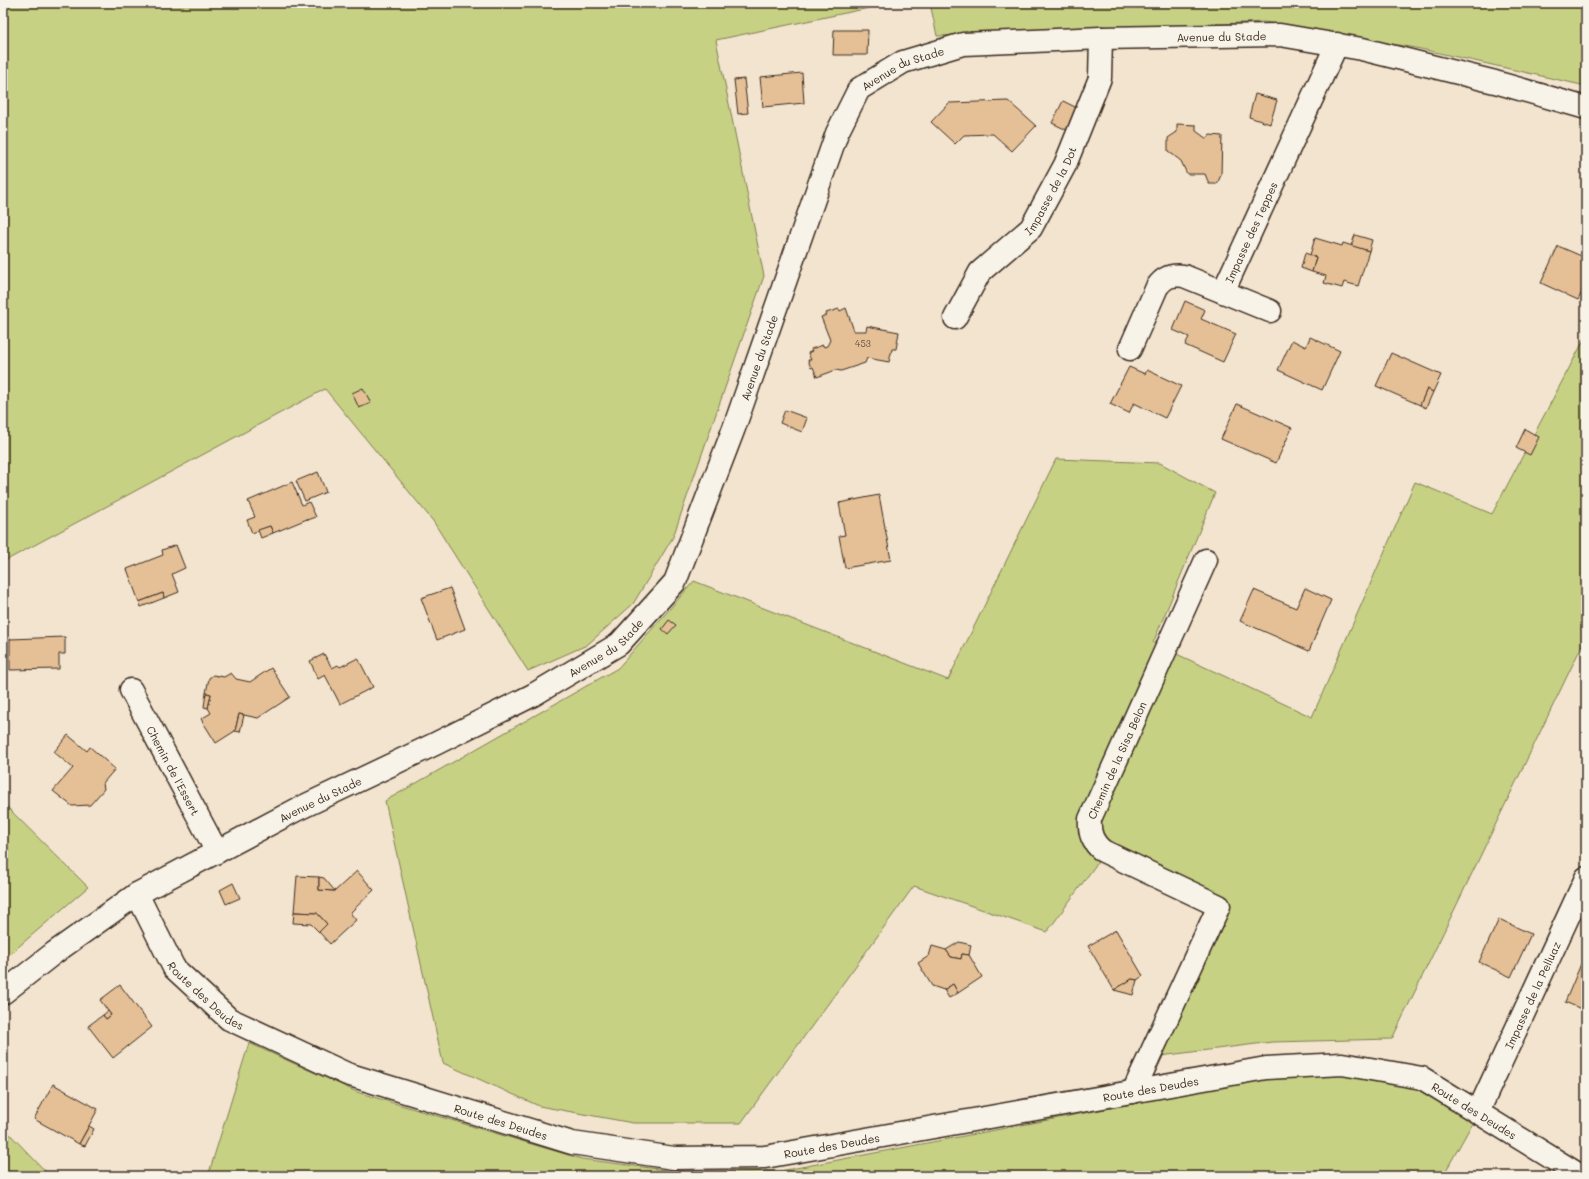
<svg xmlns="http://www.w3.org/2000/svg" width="1589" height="1179" font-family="Mali,sans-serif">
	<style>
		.green { fill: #c6d184; stroke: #807e51 }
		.building { fill: #e5c096; stroke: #3b2a1e }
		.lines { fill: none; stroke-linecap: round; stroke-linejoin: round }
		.minor-casing { stroke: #3b2a1e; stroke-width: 25 }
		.minor { stroke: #f7f3e8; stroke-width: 22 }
		.labels { text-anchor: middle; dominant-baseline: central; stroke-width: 3; stroke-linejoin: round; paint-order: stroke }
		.number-label { font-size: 9px; fill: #66503c }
		.street-label { font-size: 11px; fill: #3b2a1e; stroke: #f7f3e8 }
	</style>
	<rect width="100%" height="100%" fill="#f2e4cf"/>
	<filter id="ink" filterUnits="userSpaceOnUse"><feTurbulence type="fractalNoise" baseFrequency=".025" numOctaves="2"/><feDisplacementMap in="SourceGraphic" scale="8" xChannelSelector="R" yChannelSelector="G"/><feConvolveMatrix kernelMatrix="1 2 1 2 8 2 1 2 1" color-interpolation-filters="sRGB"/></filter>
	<g filter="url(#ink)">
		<!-- green -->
		<g class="green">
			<path d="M3,3H893L716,40L764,276L673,537L633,604L587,645L528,671L433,521L325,389L3,562Z"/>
			<path d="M930,3H1585L1586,4V86L1421,49L1265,22L937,36Z"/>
			<path d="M1586,336V637L1392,1039L1272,1042L1160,1056L1220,913L1103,855L1047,932L914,886L741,1123H633L539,1106L443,1063L385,801L618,668L694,581L948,680L1056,459L1160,463L1215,493L1153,643L1312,717L1415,482L1492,514Z"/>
			<path d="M3,803L88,887L3,960Z"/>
			<path d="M249,1043L357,1092L582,1159L688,1173L780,1171L1279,1076L1346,1075L1421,1087L1473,1122L1443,1176H208Z"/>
			<path d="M3,1127L50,1176H3Z"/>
		</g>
		<!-- building -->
		<g class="building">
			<path d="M834,30H868L867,55H833Z"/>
			<path d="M802,73L804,103L763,107L760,77Z"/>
			<path d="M744,79L748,113L738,114L734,80Z"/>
			<path d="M1255,94L1277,100L1270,124L1249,117Z"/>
			<path d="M1008,101L1036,126L1012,151L993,134L964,135L955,144L931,122L949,103Z"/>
			<path d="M1063,101L1081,110L1071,132L1052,123Z"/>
			<path d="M1177,124L1196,125V131L1207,139L1210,135L1222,136L1221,175L1217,184H1209L1205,174H1187L1181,161L1168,151V138L1177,132Z"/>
			<path d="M1355,235L1372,240L1369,251L1351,246Z"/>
			<path d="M1315,238L1342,246L1343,243L1369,251L1358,286L1344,282L1342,288L1324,283L1326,276L1312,272L1316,257L1310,255Z"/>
			<path d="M1558,246L1586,258V284L1578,300L1541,283Z"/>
			<path d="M1305,253L1316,257L1312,272L1301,268Z"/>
			<path d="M1185,301L1205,310L1201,319L1236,334L1223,362L1185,345L1189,337L1173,330Z"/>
			<path d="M846,308L854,331H866L867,326L899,332L896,349H892L889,362L867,358L865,363L841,371L836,370L817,377L813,367L811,368L808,360H811L808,353L812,351L811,349L823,345L824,347L827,346L830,340L821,317L827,315L826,313L839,309L840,311Z"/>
			<path d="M1310,337L1340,351L1322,390L1278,370L1292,340L1306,347Z"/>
			<path d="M1391,353L1441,375L1433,392L1427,389L1420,405L1376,386Z"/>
			<path d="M1129,367L1145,374L1147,370L1181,386L1165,418L1134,403L1129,413L1110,404Z"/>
			<path d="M363,388L371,403L359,408L352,393Z"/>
			<path d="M1427,389L1433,392L1426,408L1420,405Z"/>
			<path d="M1237,404L1292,428L1276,463L1221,439Z"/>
			<path d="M785,410L807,418L802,432L780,423Z"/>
			<path d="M1525,429L1539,437L1530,455L1516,448Z"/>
			<path d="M318,472L326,492L305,501L296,481Z"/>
			<path d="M292,482L302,505L309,502L316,517L308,520L307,519L273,533L270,526L252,533L247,520L255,517L248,501Z"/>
			<path d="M879,495L891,560L845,568L839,536L845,535L839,503Z"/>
			<path d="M270,526L273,533L261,538L258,530Z"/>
			<path d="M176,545L185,568L172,574L179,592L164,598L163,593L139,602L127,569L163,555L162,550Z"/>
			<path d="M450,588L465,629L437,640L421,598Z"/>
			<path d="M1305,588L1331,600L1309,651L1240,621L1254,590L1296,608Z"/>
			<path d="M163,593L164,598L141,607L139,602Z"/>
			<path d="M669,620L676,625L668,634L662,629Z"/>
			<path d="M65,637V654H59V669L10,670V639Z"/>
			<path d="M324,654L332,668L338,665L340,667L358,658L373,687L340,704L325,675L318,679L310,661Z"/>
			<path d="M271,668L290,697L258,718L239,714L235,731L216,743L201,719L211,713L208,708L211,694L206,693L209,678L213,675L224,677L231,673L236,679L250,682Z"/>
			<path d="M206,693L211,694L208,708L204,707Z"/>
			<path d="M239,714L244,715L240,732L235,731Z"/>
			<path d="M68,735L87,751L90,747L115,769L103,783L104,789L90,805L72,806L53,791L73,768L54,752Z"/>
			<path d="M357,871L374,890L351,912V914L356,920L330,944L319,932L327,924L317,913L294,912L297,876L319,877V890L335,891Z"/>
			<path d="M319,877L324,878L335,891L319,890Z"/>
			<path d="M233,883L240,898L226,904L220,890Z"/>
			<path d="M294,912L317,913L327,924L319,932L311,924L293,923Z"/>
			<path d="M1499,919L1531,934L1511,977L1479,962Z"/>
			<path d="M1116,930L1143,976L1137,980L1132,979L1114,990L1088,946Z"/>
			<path d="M959,942L971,945L969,955L962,954L961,959L951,957L946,950Z"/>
			<path d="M932,946L946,950L951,957L961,959L962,954L969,955L982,977L958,993L953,984L944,990L932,986L918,963L929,956Z"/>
			<path d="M1586,952V1011L1565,1002Z"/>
			<path d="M1132,979L1137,980L1133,995L1114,990Z"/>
			<path d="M953,984L958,993L949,998L944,990Z"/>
			<path d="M120,985L152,1027L113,1058L88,1026L103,1015L106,1019L111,1015L100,1000Z"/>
			<path d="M108,1011L111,1015L106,1019L103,1015Z"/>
			<path d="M53,1084L98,1109L79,1144L34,1119Z"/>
			<path d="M89,1126L94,1129L85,1146L79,1144Z"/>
		</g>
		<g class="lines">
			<!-- minor casing -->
			<g class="minor-casing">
				<g id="minor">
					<path id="s1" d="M1223,292L1337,44"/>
					<path id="s2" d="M955,318L980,272L1031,228L1065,165L1100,78L1101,38"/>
					<path d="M1130,349L1157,287C1164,277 1172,274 1184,276L1270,311"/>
					<path id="s3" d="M131,690L217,852"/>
					<path id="s4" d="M137,894L174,968L229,1019L347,1074L572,1143L674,1158L765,1157L1266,1068L1342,1064L1422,1078L1581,1176"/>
					<path id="s5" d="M3,993L54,953L137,894L296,810L435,744L533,695L619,644L675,582L734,428L837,133L859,89L903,62L963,44L1101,38L1280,35L1362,49L1495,82L1586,108"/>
					<path id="s6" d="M1133,1092L1219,906L1103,851C1092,842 1089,833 1090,819L1206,560"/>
					<path id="s7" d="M1478,1112L1586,878"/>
				</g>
			</g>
			<!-- minor -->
			<use href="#minor" class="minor"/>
		</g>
	</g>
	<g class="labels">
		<!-- number labels -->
		<g class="number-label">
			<text x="863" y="343">453</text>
		</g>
		<!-- street labels -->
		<g class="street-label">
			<text stroke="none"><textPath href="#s5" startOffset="1693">Avenue du Stade</textPath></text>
			<text stroke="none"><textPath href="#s5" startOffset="1369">Avenue du Stade</textPath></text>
			<text stroke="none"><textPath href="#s2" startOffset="162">Impasse de la Dot</textPath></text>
			<text stroke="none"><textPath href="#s1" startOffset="66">Impasse des Teppes</textPath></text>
			<text stroke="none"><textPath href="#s5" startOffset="1033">Avenue du Stade</textPath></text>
			<text stroke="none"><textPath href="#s5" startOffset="697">Avenue du Stade</textPath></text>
			<text stroke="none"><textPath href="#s6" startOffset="434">Chemin de la Sisa Belon</textPath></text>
			<text stroke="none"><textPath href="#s3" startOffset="91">Chemin de l'Essert</textPath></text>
			<text stroke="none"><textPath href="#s5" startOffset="373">Avenue du Stade</textPath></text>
			<text stroke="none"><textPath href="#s4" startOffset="125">Route des Deudes</textPath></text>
			<text stroke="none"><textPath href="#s7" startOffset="129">Impasse de la Pelluaz</textPath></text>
			<text stroke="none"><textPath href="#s4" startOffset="1109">Route des Deudes</textPath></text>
			<text stroke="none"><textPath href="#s4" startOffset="1445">Route des Deudes</textPath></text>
			<text stroke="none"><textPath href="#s4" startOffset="449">Route des Deudes</textPath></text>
			<text stroke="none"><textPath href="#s4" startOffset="785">Route des Deudes</textPath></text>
		</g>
	</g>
	<!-- margin -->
	<rect width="1589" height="1179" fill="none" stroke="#f7f3e8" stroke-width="16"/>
	<rect x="8" y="8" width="1573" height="1163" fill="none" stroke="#3b2a1e" stroke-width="1.5" filter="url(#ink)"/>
</svg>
